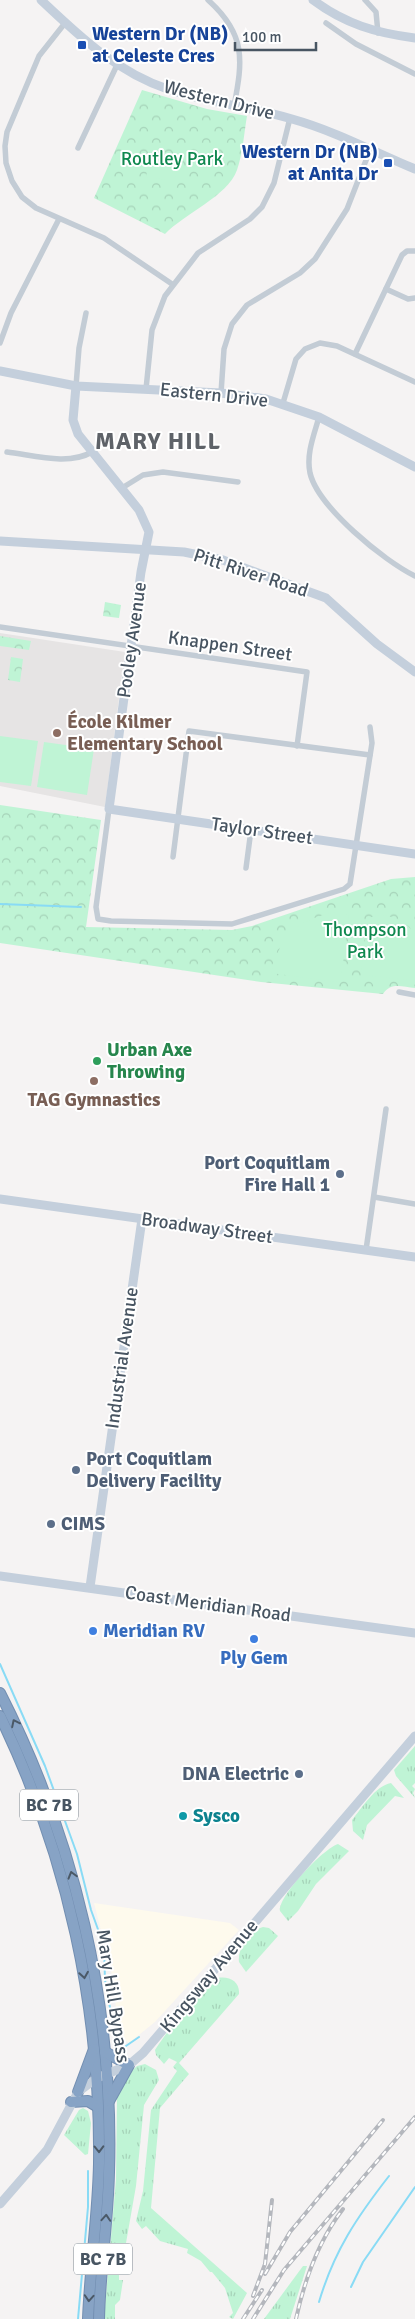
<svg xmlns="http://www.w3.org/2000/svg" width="415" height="2319" font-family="Signika,sans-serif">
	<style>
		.commercial { fill: #fefaed }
		.education { fill: #e6e4e4 }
		.grass { fill: url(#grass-tufts) }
		.park { fill: url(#park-crowns) }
		.pitch { fill: #bff4d5 }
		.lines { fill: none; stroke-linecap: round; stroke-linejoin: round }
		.stream { stroke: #89dbf5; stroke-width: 2 }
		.highway-casing { stroke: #728eb1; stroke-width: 12 }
		.street { stroke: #c3ccd5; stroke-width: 5.5 }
		.secondary { stroke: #c4cfdc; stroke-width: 9 }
		.highway { stroke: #87a3c5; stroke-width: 10 }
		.rail-casing { stroke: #b4b7bd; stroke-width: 4 }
		.rail { stroke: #fff; stroke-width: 2; stroke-dasharray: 5.5; stroke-linecap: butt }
		.oneway { stroke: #4b5967 }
		.transit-dot { fill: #1a4fb4; stroke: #fff; stroke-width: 2 }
		.education-dot { fill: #8d6e63; stroke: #fff; stroke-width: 2 }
		.leisure-dot { fill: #2e9e5b; stroke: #fff; stroke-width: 2 }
		.service-dot { fill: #5c6f8a; stroke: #fff; stroke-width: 2 }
		.shop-dot { fill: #3f7fe0; stroke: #fff; stroke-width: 2 }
		.culture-dot { fill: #0f9aa8; stroke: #fff; stroke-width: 2 }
		.labels { text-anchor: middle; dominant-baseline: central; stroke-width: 4; stroke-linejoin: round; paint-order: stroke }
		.shield { fill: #fff; stroke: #7f8891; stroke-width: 1 }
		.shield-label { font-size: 18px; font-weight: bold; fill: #485562 }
		.transit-label { font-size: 19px; font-weight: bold; fill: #164399; stroke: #fff; text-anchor: start }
		.street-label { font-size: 19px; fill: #485562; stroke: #fff }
		.park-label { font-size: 19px; fill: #0f884f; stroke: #fff }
		.education-label { font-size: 19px; font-weight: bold; fill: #785e54; stroke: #fff; text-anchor: start }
		.leisure-label { font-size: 19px; font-weight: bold; fill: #27864d; stroke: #fff; text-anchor: start }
		.service-label { font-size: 19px; font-weight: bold; fill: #4e5e75; stroke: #fff; text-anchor: end }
		.shop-label { font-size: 19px; font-weight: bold; fill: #366cbe; stroke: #fff; text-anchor: start }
		.culture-label { font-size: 19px; font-weight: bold; fill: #0d838f; stroke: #fff; text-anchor: start }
		.district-label { font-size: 24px; font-weight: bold; letter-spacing: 1px; fill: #5e6268; stroke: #fff }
	</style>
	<defs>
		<pattern id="grass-tufts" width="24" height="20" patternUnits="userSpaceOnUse" patternTransform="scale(1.25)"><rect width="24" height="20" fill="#bff4d5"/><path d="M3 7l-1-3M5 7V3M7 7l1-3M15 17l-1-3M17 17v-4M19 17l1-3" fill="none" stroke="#a6d3b9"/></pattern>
		<pattern id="park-crowns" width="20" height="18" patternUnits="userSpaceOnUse" patternTransform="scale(1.25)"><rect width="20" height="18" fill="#bff4d5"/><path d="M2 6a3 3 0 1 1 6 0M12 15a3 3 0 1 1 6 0" fill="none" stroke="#a6d3b9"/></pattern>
	</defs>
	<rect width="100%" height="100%" fill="#f5f3f3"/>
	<!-- commercial -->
	<path class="commercial" d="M94,1903L230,1923L239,1930L155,2022L129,2043L120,2038L111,1970Z"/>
	<!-- education -->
	<path class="education" d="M0,633L125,652L105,807L0,786Z"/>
	<!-- grass -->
	<g class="grass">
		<path d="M415,1746V1783L412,1786L415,1789L413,1793L415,1798L396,1776L394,1770Z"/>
		<path d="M391,1783L404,1798L395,1796L367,1825L363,1840L353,1831L352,1820C362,1808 375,1786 391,1783Z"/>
		<path d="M338,1844L349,1851L316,1884L298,1911L288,1921L280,1911C278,1896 324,1848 338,1844Z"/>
		<path d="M263,1927L269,1928L278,1936L246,1972L239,1962C237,1949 250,1930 263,1927Z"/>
		<path d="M218,1978C230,1976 240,1982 239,1994L179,2063L189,2074L160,2108L151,2208L247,2293L233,2319L229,2317L233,2313L225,2288L212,2272H210L201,2261L187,2253L188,2249L160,2241L146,2226L142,2229L136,2221L143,2191L151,2110L177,2071L173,2067L177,2062L169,2058L164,2064L156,2055L155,2050C166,2033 201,1985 218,1978Z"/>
		<path d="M145,2064L156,2070L159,2080L144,2105L136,2186L126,2243H122L121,2249L126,2250L121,2251V2257L125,2258H120V2265H124L120,2266L119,2272L124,2273H119V2280H123L120,2300L115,2305V2319H104L116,2179L117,2096L125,2077L137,2066Z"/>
		<path d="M83,2108L88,2111L91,2123L88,2154L85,2155L64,2135L79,2110Z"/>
		<path d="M303,2266H307L290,2319H264Z"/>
	</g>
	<!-- park -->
	<g class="park">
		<path d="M142,90L207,109L247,116C244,133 243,153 237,170C228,196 184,214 165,234L94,198Z"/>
		<path d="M105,602L121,605L119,618L103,616Z"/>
		<path d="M0,636L31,641L29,650L0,646Z"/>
		<path d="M11,657L23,659L20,682L8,680Z"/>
		<path d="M0,805L101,820L86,927L232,930L252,926L391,879L415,877V988C402,987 391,982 383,994L261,982L0,943Z"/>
	</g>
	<!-- pitch -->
	<g class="pitch">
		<path d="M151,150L180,155L175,181L146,177Z"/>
		<path d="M0,736L38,741L31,786L0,782Z"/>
		<path d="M44,742L94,749L87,795L37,787Z"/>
		<path d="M335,912H344L349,916L341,979L337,982L271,973C280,936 297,920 335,912Z"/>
		<path d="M379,915C395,916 406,922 415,934V981L364,975L361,970L368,918Z"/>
	</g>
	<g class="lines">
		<!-- stream -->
		<g class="stream">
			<path d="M0,904L81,907"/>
			<path d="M0,1664L45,1766L77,1854L91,1910L104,1946L105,1980L116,2041L121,2048H123L139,2037"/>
			<path d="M351,2287L363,2262L415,2187"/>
			<path d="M319,2302C334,2251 357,2217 389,2176"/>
			<path d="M78,2319L88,2207V2171"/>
		</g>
		<!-- highway casing -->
		<g class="highway-casing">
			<g id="highway">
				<path d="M0,1693C75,1840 114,2006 109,2172C108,2221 100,2270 99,2319"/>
				<path d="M0,1716C68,1856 101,2009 99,2164C98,2216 90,2267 88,2319"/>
				<path d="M105,2052L129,2065L109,2101"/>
				<path d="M78,2092L94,2049"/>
				<path d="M71,2102L88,2101L98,2107"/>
			</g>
		</g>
		<!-- street -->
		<g class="street">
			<path d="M208,0C246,34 243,60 234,106"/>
			<path d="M365,0L376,12L378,33"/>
			<path d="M65,23L39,56L7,132L5,146L6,163L12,181L22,197L36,208L104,238L172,284"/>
			<path d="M326,23L356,44L415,74"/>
			<path d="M78,148L117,65"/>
			<path d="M386,289L408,299L415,298"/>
			<path d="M0,343L11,313L59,219"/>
			<path d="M355,354L402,255L407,251H415"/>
			<path d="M76,386L79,348L86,313"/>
			<path d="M146,389L152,330L165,296L198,253L250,219L262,207L274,183L290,118"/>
			<path d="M221,393L224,349L232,324L247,305L300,273L315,259L347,209L370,150"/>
			<path d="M283,403L296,359L305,349L320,343L337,346L415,382"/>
			<path d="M319,417C314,435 306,454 310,473C318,507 384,561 415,576"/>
			<path d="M7,452C33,455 68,466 92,452"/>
			<path d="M122,488L143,475L163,472L238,482"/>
			<path d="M0,627L307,672L297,746"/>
			<path d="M109,809L96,907L98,919L111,921L232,924L344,889L350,884L372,743L370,727"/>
			<path d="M173,857L189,731L370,755"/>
			<path d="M246,868L251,830"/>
			<path d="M399,992L415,995"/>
			<path d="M374,1197L415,1204"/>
			<path d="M366,1250L386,1109"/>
		</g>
		<!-- secondary -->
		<g class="secondary">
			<path d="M41,0C80,37 118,73 170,90C210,103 252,107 292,119C335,131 374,152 415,169"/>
			<path d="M313,0C345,24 376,33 415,38"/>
			<path d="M0,371L76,386L221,393L266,399L319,417L415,467"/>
			<path d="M76,386L73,420L78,434L139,510L149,532L141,572L109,809L415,854"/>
			<path d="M0,541L184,552L223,560L326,598L377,644L415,672"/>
			<path d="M0,1199L415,1257"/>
			<path d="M0,1576L415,1633"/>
			<path d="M90,1587L142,1219"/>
			<path d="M0,2204L47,2150L78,2092L97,2078L129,2065L143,2053L415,1736"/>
		</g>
		<!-- highway -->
		<use href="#highway" class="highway"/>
		<!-- rail casing -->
		<g class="rail-casing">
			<g id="rail">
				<path d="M265,2274L290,2232L383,2120"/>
				<path d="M253,2296L265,2264L272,2200"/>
				<path d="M243,2319L262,2290"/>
				<path d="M253,2319L284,2270L415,2117"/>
				<path d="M296,2319C304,2282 319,2240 343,2209"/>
			</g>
		</g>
		<!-- rail -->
		<use href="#rail" class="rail"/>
	</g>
	<!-- one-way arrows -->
	<defs><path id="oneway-chevron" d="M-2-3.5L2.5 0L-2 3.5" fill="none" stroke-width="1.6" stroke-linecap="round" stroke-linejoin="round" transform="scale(1.25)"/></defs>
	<g class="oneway">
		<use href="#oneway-chevron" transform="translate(15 1723) rotate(-116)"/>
		<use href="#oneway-chevron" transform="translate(72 1875) rotate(-106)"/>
		<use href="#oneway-chevron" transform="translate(84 1975) rotate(81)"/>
		<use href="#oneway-chevron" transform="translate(99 2149) rotate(89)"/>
		<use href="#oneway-chevron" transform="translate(106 2218) rotate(-86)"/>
		<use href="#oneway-chevron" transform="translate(89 2298) rotate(94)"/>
	</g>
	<!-- markers -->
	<g class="transit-dot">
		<rect x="77" y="40" width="10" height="10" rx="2.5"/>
		<rect x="383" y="158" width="10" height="10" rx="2.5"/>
	</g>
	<g class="education-dot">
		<circle cx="57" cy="733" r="5"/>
		<circle cx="94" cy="1081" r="5"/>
	</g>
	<circle class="leisure-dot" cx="97" cy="1061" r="5"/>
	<g class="service-dot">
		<circle cx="340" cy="1174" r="5"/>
		<circle cx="76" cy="1470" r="5"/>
		<circle cx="51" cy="1524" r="5"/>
		<circle cx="299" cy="1774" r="5"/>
	</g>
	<g class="shop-dot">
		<circle cx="93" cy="1631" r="5"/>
		<circle cx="254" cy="1639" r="5"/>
	</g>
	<circle class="culture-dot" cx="183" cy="1816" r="5"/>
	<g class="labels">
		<!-- shield labels -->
		<g class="shield">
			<rect x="20" y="1789.5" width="58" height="31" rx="4"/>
			<rect x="74" y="2243.5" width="58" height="31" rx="4"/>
		</g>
		<g class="shield-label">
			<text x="49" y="1805">BC 7B</text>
			<text x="103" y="2259">BC 7B</text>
		</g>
		<!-- transit labels -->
		<g class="transit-label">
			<text x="92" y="34">Western Dr (NB)<tspan x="92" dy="22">at Celeste Cres</tspan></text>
			<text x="378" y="152" text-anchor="end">Western Dr (NB)<tspan x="378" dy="22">at Anita Dr</tspan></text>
		</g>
		<!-- street labels -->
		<g class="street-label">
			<text transform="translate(219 100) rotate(14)">Western Drive</text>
			<text transform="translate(214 395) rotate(6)">Eastern Drive</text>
			<text transform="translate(251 573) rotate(18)">Pitt River Road</text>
			<text transform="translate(132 640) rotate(-82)">Pooley Avenue</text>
			<text transform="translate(230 646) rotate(8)">Knappen Street</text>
			<text transform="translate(262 831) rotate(8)">Taylor Street</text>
			<text transform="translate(207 1228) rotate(8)">Broadway Street</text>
			<text transform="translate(122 1358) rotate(-82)">Industrial Avenue</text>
			<text transform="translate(208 1604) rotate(8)">Coast Meridian Road</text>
			<text transform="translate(209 1976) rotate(-50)">Kingsway Avenue</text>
			<text transform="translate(113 1996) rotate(81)">Mary Hill Bypass</text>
		</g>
		<!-- park labels -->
		<g class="park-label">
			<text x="172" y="159">Routley Park</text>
			<text x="365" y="930">Thompson<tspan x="365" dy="22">Park</tspan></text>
		</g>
		<!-- education labels -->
		<g class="education-label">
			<text x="67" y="722">École Kilmer<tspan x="67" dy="22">Elementary School</tspan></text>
			<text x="94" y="1100" text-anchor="middle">TAG Gymnastics</text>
		</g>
		<!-- leisure labels -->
		<g class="leisure-label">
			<text x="107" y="1050">Urban Axe<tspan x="107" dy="22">Throwing</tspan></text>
		</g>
		<!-- service labels -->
		<g class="service-label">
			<text x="330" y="1163">Port Coquitlam<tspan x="330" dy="22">Fire Hall 1</tspan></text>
			<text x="86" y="1459" text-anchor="start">Port Coquitlam<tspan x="86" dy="22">Delivery Facility</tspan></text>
			<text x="61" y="1524" text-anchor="start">CIMS</text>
			<text x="289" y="1774">DNA Electric</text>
		</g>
		<!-- shop labels -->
		<g class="shop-label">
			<text x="103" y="1631">Meridian RV</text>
			<text x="254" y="1658" text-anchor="middle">Ply Gem</text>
		</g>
		<!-- culture labels -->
		<g class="culture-label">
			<text x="193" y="1816">Sysco</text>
		</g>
		<!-- district labels -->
		<g class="district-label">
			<text x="158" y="441">MARY HILL</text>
		</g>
	</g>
	<!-- scale -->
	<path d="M235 42v8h81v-8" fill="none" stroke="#485562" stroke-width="2.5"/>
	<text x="242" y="42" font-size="15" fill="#485562" stroke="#ffffff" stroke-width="4" paint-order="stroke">100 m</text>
</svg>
